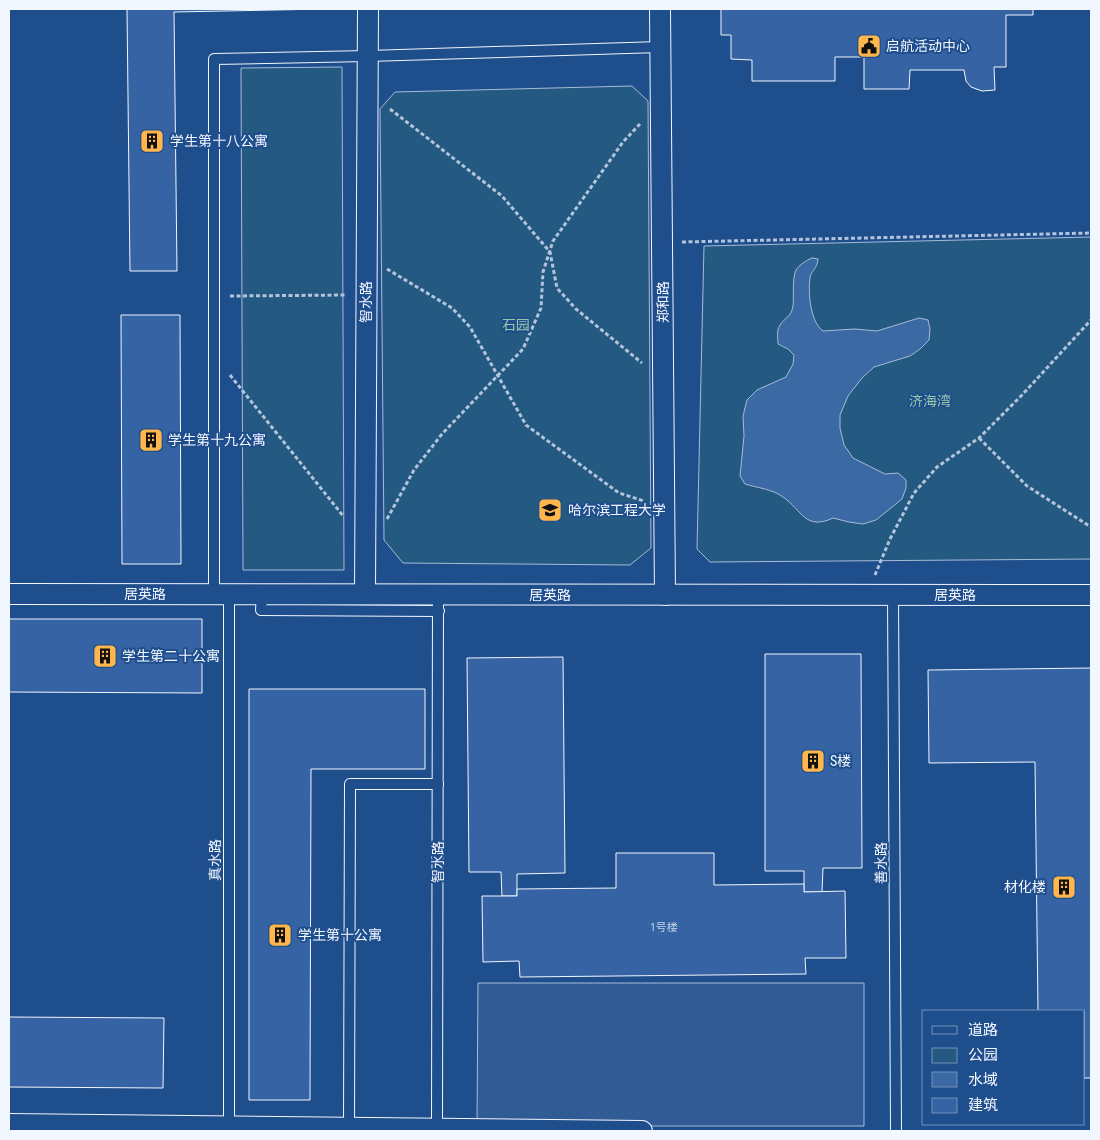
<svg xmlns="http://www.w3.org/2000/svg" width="1100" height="1140" font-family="'Roboto Condensed','Noto Sans SC',sans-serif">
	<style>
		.green { fill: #245a82; stroke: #a8bbd7 }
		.parking { fill: #305b95; stroke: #a8bbd7 }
		.water { fill: #3b69a3; stroke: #a8bbd7 }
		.building { fill: #3563a3; stroke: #f2f6ff }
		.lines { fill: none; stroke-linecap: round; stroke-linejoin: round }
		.lane-casing { stroke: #f2f6ff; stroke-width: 12 }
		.street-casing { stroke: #f2f6ff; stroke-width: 22 }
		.path { stroke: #b3c4dc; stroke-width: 3; stroke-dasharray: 4 2.5; stroke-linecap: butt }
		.lane { stroke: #1f4e8c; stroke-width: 10 }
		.street { stroke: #1f4e8c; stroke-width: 20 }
		.labels { text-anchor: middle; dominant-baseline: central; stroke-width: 4; stroke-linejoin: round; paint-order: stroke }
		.number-label { font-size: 11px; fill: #c3d1e8 }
		.poi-label { font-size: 14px; fill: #f2f6ff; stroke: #1f4e8c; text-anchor: start }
		.street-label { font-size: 14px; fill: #f2f6ff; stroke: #1f4e8c }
		.park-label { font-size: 14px; fill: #97c8a6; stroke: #1f4e8c }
	</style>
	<rect width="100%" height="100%" fill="#1f4e8c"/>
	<!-- green -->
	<g class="green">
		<path d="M342,67L344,570H243L241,68Z"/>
		<path d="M632,86L648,101L651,548L630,565L403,563L384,540L380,109L395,92Z"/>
		<path d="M1091,237V559L710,562L697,549L704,246Z"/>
	</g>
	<!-- parking -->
	<path class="parking" d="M478,983H864V1126H477Z"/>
	<!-- water -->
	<path class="water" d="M812,258L818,259C817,270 811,270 810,278C808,292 810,322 823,331L855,329L877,331L919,318L928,320L930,329L929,340L920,349L910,356L874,367L862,378L848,396L840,415V428L844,445L853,458L885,474L898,473L906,480V488L902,499L876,520L863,524L849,522L833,518C805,531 802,510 783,497C772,489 758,488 745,484L740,476L744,436L743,416L747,400L757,390L786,377L793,364L794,355L788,349L778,344C778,338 776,331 780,325C785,317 791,318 793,306C794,296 792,278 796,270C799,265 807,260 812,258Z"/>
	<!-- building -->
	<g class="building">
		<path d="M127,9H325L174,12L177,271H130Z"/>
		<path d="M721,9H1033V15H1006V67H994L995,90L982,91L971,87L966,81L964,70H910L909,89H864V57H835V81H752V60L731,59V35H721Z"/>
		<path d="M121,315H180L181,564H122Z"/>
		<path d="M9,619H202V693L9,692Z"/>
		<path d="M765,654H861L862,868H823L822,892H804V871H765Z"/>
		<path d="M563,657L565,873L517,874V896H502L501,872H469L467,658Z"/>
		<path d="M1091,668V1078H1084V1011H1038L1035,762L929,763L928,670Z"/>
		<path d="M249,689H425V769H311L310,1100H249Z"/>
		<path d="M616,853H714V885L804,884V892L845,891L846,958H805L806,974L520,977L519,961L483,962L482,896H517V889L616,888Z"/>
		<path d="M9,1017L164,1018L163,1088L9,1087Z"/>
	</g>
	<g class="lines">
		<!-- lane casing -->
		<g class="lane-casing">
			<g id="lane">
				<path d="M214,594V59L368,56L660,47"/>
				<path d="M229,594V1126"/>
				<path d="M262,594L261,610L439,611"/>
				<path d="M893,595L896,1131"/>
				<path d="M349,1128L350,784H438"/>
				<path d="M437,1129L438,595"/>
			</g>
		</g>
		<!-- street casing -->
		<g class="street-casing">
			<g id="street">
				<path d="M660,9L665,595"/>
				<path d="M9,594L1091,595"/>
				<path d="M365,594L368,9"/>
				<path d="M9,1124L642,1131"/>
			</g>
		</g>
		<!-- path -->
		<g class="path">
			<path d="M390,109L502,196L550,252L557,288L576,309L642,363"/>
			<path d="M682,242L1091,233"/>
			<path d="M387,269L452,308L470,327L526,425L619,493L644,501"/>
			<path d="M230,296L346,295"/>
			<path d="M230,375L344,517"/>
			<path d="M979,438L1027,486L1091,527"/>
			<path d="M387,519L414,470L442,434L523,349L541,308L543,272L553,241L623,142L640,124"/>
			<path d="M875,575L890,539L914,493L937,467L979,438L1022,395L1091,320"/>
		</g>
		<!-- lane -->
		<use href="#lane" class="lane"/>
		<!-- street -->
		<use href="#street" class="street"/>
	</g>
	<!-- icons -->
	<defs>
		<g id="civic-square" transform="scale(1.25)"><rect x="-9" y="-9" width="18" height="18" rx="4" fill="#ffb74d" stroke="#1f4e8c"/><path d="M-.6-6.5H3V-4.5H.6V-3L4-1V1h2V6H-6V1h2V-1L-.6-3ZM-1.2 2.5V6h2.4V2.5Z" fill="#111"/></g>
		<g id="building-square" transform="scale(1.25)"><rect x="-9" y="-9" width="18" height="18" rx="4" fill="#ffb74d" stroke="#1f4e8c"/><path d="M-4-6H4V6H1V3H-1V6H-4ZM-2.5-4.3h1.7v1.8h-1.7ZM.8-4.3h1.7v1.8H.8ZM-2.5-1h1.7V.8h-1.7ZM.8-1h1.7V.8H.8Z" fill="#111"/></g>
		<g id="university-square" transform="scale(1.25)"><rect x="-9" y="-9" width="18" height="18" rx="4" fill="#ffb74d" stroke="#1f4e8c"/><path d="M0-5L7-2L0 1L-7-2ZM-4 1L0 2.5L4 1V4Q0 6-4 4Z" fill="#111"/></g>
	</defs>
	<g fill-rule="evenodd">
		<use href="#civic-square" x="869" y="46"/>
		<use href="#building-square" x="152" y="141"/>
		<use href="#building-square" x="151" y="440"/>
		<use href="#university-square" x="550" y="510"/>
		<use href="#building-square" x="105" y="656"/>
		<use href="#building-square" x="813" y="761"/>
		<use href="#building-square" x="1064" y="887"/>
		<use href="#building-square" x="280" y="935"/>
	</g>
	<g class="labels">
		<!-- number labels -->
		<g class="number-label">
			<text x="664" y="927">1号楼</text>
		</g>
		<!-- poi labels -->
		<g class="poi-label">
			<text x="886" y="46">启航活动中心</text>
			<text x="170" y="141">学生第十八公寓</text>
			<text x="168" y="440">学生第十九公寓</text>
			<text x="568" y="510">哈尔滨工程大学</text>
			<text x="122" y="656">学生第二十公寓</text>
			<text x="830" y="761">S楼</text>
			<text x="1046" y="887" text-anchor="end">材化楼</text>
			<text x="298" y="935">学生第十公寓</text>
		</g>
		<!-- street labels -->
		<g class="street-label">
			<text transform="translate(366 302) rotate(-90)">智水路</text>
			<text transform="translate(663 302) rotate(-90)">郑和路</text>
			<text x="145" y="594">居英路</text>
			<text x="550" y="595">居英路</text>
			<text x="955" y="595">居英路</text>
			<text transform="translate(215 860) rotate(-90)">真水路</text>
			<text transform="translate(438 862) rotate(-90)">智水路</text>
			<text transform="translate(881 863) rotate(-90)">善水路</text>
		</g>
		<!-- park labels -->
		<g class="park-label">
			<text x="516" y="325">石园</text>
			<text x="930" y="401">济海湾</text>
		</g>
	</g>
	<!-- border -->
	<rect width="1100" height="1140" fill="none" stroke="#f2f6ff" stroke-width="20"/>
	<!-- legend -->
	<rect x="922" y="1010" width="162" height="115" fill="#1f4e8c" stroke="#7391ba"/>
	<rect x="932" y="1026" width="25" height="8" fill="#1f4e8c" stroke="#7391ba"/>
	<text x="968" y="1035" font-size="15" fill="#f2f6ff">道路</text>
	<rect x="932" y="1048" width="25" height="15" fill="#245a82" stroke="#7391ba"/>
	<text x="968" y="1060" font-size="15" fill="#f2f6ff">公园</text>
	<rect x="932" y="1072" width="25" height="15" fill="#3b69a3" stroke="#7391ba"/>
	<text x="968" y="1085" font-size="15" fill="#f2f6ff">水域</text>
	<rect x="932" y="1098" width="25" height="15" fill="#3563a3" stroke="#7391ba"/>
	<text x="968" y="1110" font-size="15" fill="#f2f6ff">建筑</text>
</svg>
